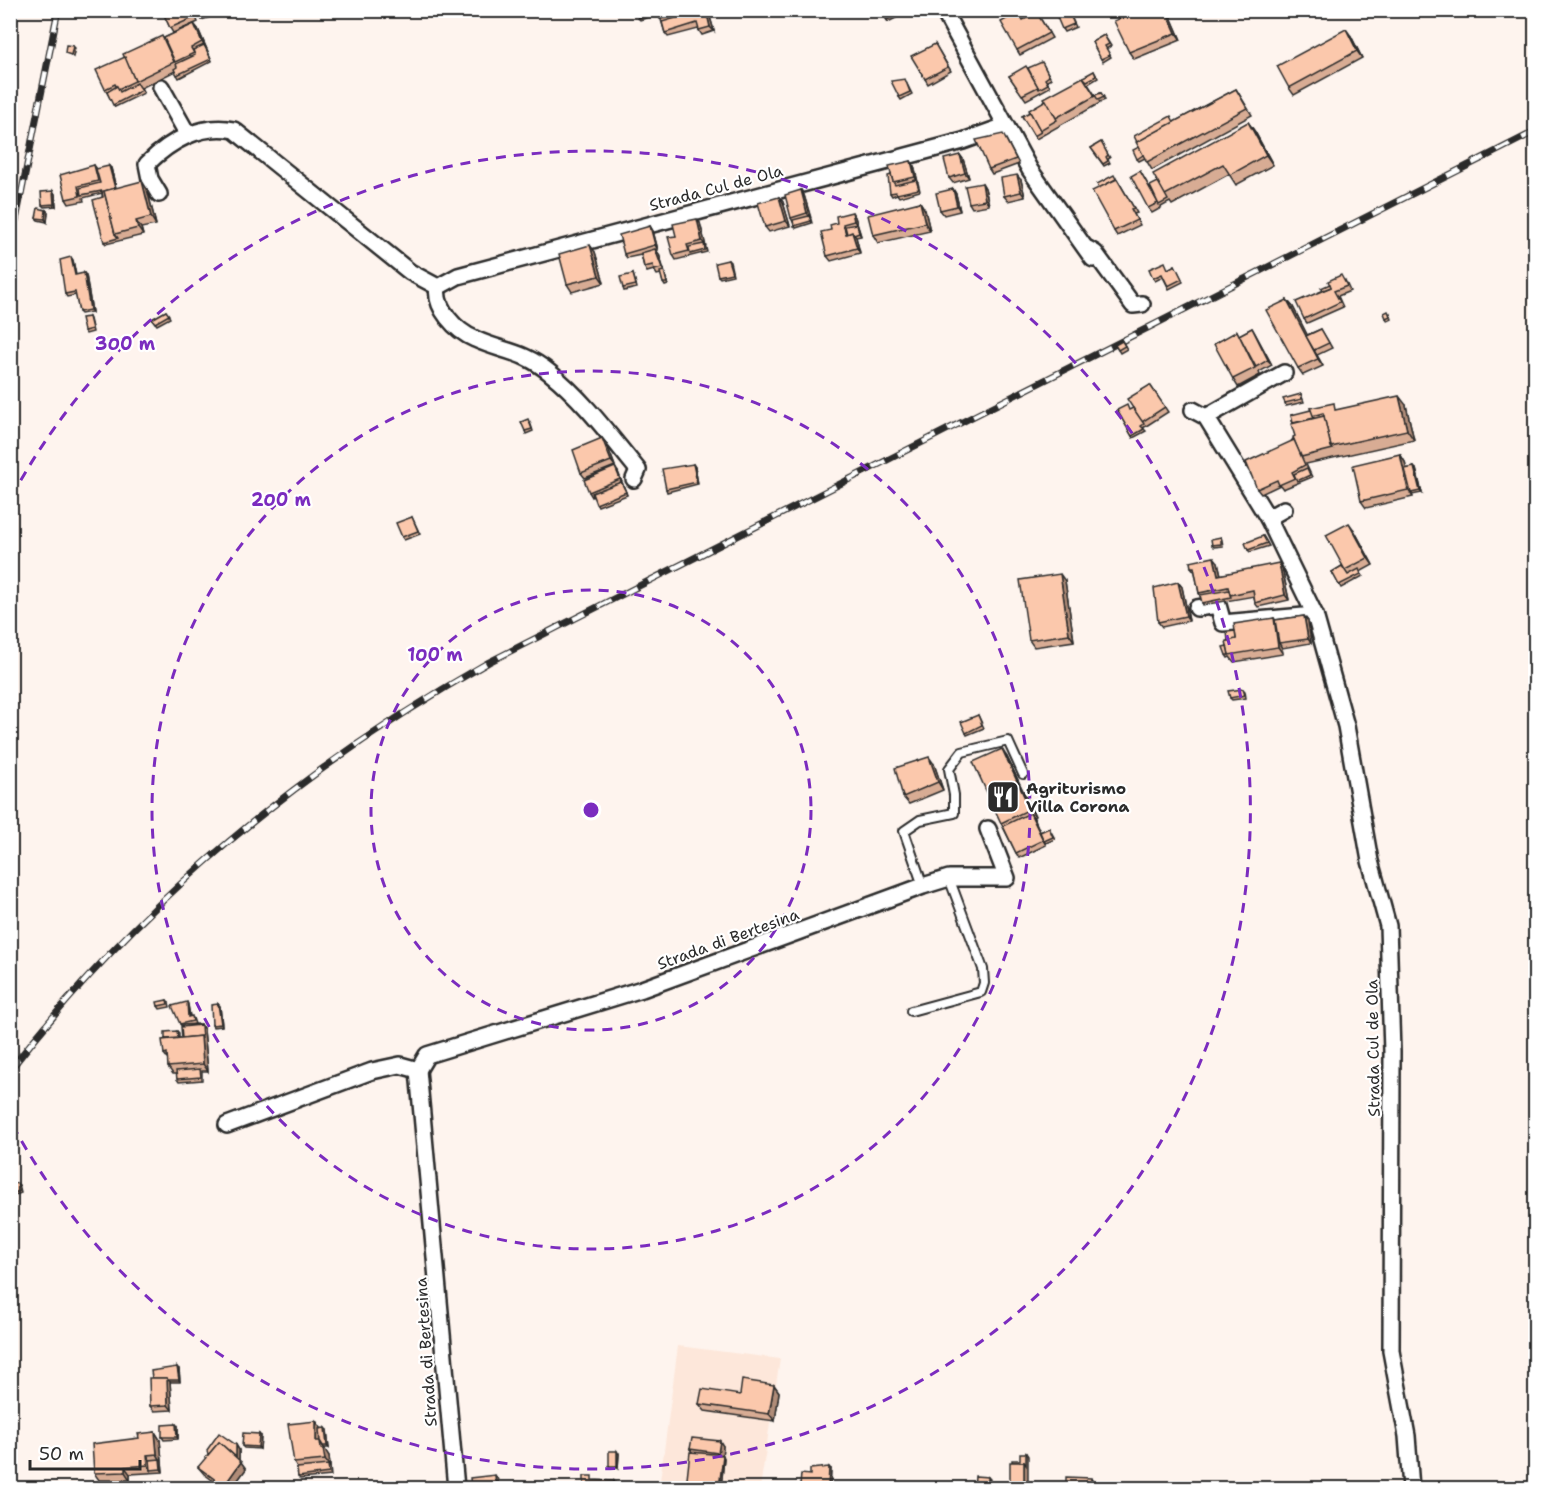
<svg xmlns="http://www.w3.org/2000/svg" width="1546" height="1499" font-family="'Shantell Sans',sans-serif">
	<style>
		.built { fill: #fde7da }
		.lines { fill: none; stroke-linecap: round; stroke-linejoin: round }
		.service-casing { stroke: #2b2b2b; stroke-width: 12 }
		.minor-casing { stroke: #2b2b2b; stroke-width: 20 }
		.service { stroke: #fff; stroke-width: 8 }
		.minor { stroke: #fff; stroke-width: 15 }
		.rail-casing { stroke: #2b2b2b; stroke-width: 7 }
		.rail { stroke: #fff; stroke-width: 4.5; stroke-dasharray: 14; stroke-linecap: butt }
		.wall { fill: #d8ac94; stroke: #2b2b2b; stroke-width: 1.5 }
		.shaded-wall { fill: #b08c78; stroke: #2b2b2b; stroke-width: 1.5 }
		.building { fill: #fbc8ac; stroke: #2b2b2b; stroke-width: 1.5 }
		.ring { fill: none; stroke: #7b2cbf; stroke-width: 3; stroke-dasharray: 10 8 }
		.labels { text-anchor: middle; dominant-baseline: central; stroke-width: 4.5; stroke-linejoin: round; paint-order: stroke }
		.street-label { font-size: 16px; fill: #2b2b2b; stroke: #fff }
		.poi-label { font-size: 16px; font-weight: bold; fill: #2b2b2b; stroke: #fff; text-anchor: start }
		.centre { fill: #7b2cbf; stroke: #fff; stroke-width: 3 }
		.ring-label { font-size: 18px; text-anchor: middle; font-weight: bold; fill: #7b2cbf; stroke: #fff; stroke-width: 4.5; stroke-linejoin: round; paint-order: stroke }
	</style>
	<rect width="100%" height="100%" fill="#fef4ee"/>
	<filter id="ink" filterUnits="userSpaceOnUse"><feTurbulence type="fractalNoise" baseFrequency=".0167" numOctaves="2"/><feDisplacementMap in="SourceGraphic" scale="12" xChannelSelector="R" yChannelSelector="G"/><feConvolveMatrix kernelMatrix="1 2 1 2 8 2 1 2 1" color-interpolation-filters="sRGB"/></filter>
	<g filter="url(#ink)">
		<!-- built -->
		<path class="built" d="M678,1346L780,1359L760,1488H659Z"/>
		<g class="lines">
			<!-- service casing -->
			<g class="service-casing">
				<g id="service">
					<path d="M923,886L904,831L920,820L954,813V795L949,769L962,752L1008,741L1023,774"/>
					<path d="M911,1011L981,992L984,983L983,969L949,878"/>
				</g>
			</g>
			<!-- minor casing -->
			<g class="minor-casing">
				<g id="minor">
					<path d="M943,10L1030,170L1093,259"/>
					<path d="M161,87L188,135"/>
					<path d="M159,194L150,179L147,164C170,141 201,123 234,130L410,272L438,287L458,276L963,141L1005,126"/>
					<path d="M1088,249L1095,253L1133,305L1142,304"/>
					<path d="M438,287C434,308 456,331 475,339C503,352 522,350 549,372C584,400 610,436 638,470L634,479"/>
					<path d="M1193,410L1206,417L1268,518L1315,615L1346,726L1370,861L1388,926L1392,1052L1391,1351L1407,1436L1411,1488"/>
					<path d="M1206,417L1284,373"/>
					<path d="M1268,518L1284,509"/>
					<path d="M1197,608L1218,605L1223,623L1315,615"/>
					<path d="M418,1070L456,1488"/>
					<path d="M227,1125L372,1071L400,1065L418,1070L427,1055L642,989L923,886L949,878H1007L988,829"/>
				</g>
			</g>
			<!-- service -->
			<use href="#service" class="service"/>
			<!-- minor -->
			<use href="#minor" class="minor"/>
			<!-- rail casing -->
			<g class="rail-casing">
				<g id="rail">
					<path d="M10,250L58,10"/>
					<path d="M10,1070C143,898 301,769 489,662L1536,131"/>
				</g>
			</g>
			<!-- rail -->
			<use href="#rail" class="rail"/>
		</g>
		<!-- wall -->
		<g class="wall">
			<path d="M162,10H193L198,22L173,33L170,28Z"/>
			<path d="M197,10H213L214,16L201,20Z"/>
			<path d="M637,10H651L653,16L640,20L638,18Z"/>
			<path d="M658,10H708L714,31L702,35L698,29L668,37L665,33Z"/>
			<path d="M880,10H912L888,22Z"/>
			<path d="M968,10H980L971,15Z"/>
			<path d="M1068,10L1076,27L1064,32L1062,29Z"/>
			<path d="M1140,10H1168L1181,40L1134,59L1129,52Z"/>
			<path d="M1037,13L1052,38L1020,55L1017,50L1021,15H1033Z"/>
			<path d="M194,24L198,29L212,61L179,78L175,71L141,88L144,93L115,107L105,89L164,38Z"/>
			<path d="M1104,35L1111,46L1106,49L1111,57L1103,62L1092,42Z"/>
			<path d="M1351,36L1362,58L1294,95L1289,88Z"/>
			<path d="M935,44L951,71L928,84L925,79Z"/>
			<path d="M1043,64L1051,79L1047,81L1050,87L1026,100L1009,76L1028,68Z"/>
			<path d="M1094,71L1098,78L1088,84L1095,95L1101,93L1105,100L1100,102L1099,101L1100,103L1036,139L1022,116L1030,112L1046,100Z"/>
			<path d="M906,82L912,94L901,100L899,97Z"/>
			<path d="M1236,89L1252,115L1152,170L1145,158L1139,161L1137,159L1139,147L1174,122Z"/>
			<path d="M1248,122L1255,132L1273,165L1236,185L1229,174L1172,205L1170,202L1161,207V208L1152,213L1148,208L1140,171L1154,195L1158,182Z"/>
			<path d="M1006,139L1019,164L992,174L989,169Z"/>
			<path d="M1101,142L1110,158L1108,159L1110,163L1104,166L1091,148Z"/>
			<path d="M960,155L963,159L969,178L953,183L949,178Z"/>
			<path d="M911,161L914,166L920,191L899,197L897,194L892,196L890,193L891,175Z"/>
			<path d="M94,165L97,169L111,168L116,188L147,189L156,225L141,228L143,235L106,244L104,242L102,193L83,198L84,201L69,204L66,199Z"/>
			<path d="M1117,179L1137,213L1134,214L1140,225L1117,236L1114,231Z"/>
			<path d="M1021,180L1025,197L1008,201L1004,196Z"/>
			<path d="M982,183L985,188L989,205L972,208L969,203Z"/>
			<path d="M953,189L956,194L960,211L944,215L940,210Z"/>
			<path d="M801,190L804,195L812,223L796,228L791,218Z"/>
			<path d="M53,191L55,194L56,206L44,207L42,205Z"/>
			<path d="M779,197L783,202L790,226L769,232L765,227Z"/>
			<path d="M920,202L925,210L930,231L878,243L873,235Z"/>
			<path d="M46,210L48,212L47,222L38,220L36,218Z"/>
			<path d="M855,217L861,236L856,237L860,253L831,261L827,256L831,230L837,223Z"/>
			<path d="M700,223L707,252L676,260L673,255L676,236Z"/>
			<path d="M650,226L653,231L658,250H656L659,254L668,285L665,286L663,283L661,274L657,275L654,270L647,272L644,267L641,255L627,258L624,254Z"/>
			<path d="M595,252L604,283L572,292L567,284Z"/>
			<path d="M73,260L76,275H86L92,312L81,314L79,312L76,295L67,297L65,294Z"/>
			<path d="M728,260L730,262L733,275L720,278L718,276Z"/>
			<path d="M1175,265L1183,282L1169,289L1163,277L1155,281L1153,278Z"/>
			<path d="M633,274L634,277L637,288L624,291L623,288Z"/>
			<path d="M1345,280L1350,291L1338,296L1343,307L1307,323L1304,319Z"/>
			<path d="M1287,300L1293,307L1307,335L1321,329L1332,348L1317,355L1323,366L1303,375L1298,368Z"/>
			<path d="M166,311L170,318L157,325L152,319Z"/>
			<path d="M1390,313L1392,319L1388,321L1386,318Z"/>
			<path d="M89,317L90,319L93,332L86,334L84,331Z"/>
			<path d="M1252,328L1272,365L1259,372L1260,375L1238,387L1233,379L1237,331L1239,335Z"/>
			<path d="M1122,341L1127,349L1120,353L1115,345Z"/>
			<path d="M1150,385L1168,412L1143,428L1146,431L1133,438L1117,410H1130L1133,408Z"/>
			<path d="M1301,394L1304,402L1286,406L1285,403Z"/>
			<path d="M1406,405L1414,440L1306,464L1312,477L1283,489L1280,485L1261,494L1257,489L1295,436L1291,415L1338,410Z"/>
			<path d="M530,422L533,431L526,434L525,431Z"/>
			<path d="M602,438L606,443L615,466L585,478L581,473Z"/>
			<path d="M1400,454L1405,462L1406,468L1416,469L1422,493L1412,495L1413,497L1366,508L1361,501Z"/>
			<path d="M693,464L695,467L698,484L667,492L666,489Z"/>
			<path d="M618,472L627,495L598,506L593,496L592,497L589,492Z"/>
			<path d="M412,517L420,534L404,540L402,537Z"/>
			<path d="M1354,530L1373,565L1360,572L1363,576L1341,588L1332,572L1342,566Z"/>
			<path d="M1263,536L1269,546L1250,552L1248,550Z"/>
			<path d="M1221,537L1222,540L1223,546L1214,547L1212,545Z"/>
			<path d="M1218,562L1221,575L1282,568L1289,600L1258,607L1255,603L1254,596L1203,605L1199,593L1195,572L1191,567Z"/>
			<path d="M1065,581L1074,641L1034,647L1029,640Z"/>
			<path d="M1178,582L1182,587L1189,621L1162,627L1158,622Z"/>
			<path d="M1304,616L1308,621L1311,643L1282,648L1283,654L1234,662L1230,657L1228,658L1226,655L1228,641L1235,631L1274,618L1275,620Z"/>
			<path d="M1243,689L1245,691L1246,698L1232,700L1230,698Z"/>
			<path d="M978,715L984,728L967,735L966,733Z"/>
			<path d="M1007,757L1035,816L1033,817L1040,832L1049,828L1055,839L1046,843L1045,842L1046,845L1019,858L1016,853L1001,823Z"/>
			<path d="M934,764L943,790L909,804L903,797Z"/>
			<path d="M167,1000L169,1002L170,1007L160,1009L158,1006Z"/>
			<path d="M218,1004L220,1006L222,1026L213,1027L212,1025Z"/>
			<path d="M188,1005L190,1016L193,1018L195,1024L191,1025L201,1024L204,1030L208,1071H202V1080L179,1082L177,1079V1074H173L168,1067V1059L164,1054L165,1039L177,1031L179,1033V1038H182V1027L180,1024Z"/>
			<path d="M10,1185H19L21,1193L10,1197Z"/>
			<path d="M179,1369L180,1382H170L172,1410L154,1411L150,1406L152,1378Z"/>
			<path d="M774,1385L779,1392L775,1421L705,1411L699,1404L740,1395Z"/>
			<path d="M316,1421L321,1428L327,1430L329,1448H325V1451L329,1456L331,1476L300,1479L298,1477L297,1468L294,1463Z"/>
			<path d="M178,1426V1439L164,1440L162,1437Z"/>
			<path d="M155,1432L160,1440L163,1472L130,1474V1480H99L94,1473L139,1438Z"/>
			<path d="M261,1436L260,1449L244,1448L242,1446Z"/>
			<path d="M236,1445L239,1450V1460L246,1469L232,1488H223L204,1474L198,1467Z"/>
			<path d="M723,1446L722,1455L724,1458L721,1488H686L692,1452L690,1449Z"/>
			<path d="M619,1454L618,1468H610L609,1466Z"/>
			<path d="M831,1469L830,1488H789L800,1486L810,1475Z"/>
		</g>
		<!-- shaded-wall -->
		<g class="shaded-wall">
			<path d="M706,10H708L714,31L710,27Z"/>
			<path d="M1166,10H1168L1181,40L1176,33Z"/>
			<path d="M194,24L198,29L212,61L202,42Z"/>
			<path d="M1346,29L1351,36L1362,58L1357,51Z"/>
			<path d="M73,46L75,48L73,57L71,55Z"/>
			<path d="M1248,122L1255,132L1273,165L1266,155Z"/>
			<path d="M960,155L963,159L969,178L965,173Z"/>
			<path d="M911,161L914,166L918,182L915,177Z"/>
			<path d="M109,166L111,168L118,196L116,194Z"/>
			<path d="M1017,175L1021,180L1025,197L1021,192Z"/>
			<path d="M142,181L147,189L156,225L151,217Z"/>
			<path d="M982,183L985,188L989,205L985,200Z"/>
			<path d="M953,189L956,194L960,211L957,206Z"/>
			<path d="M801,190L804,195L811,218L807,213Z"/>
			<path d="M53,191L55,194L56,206L54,204Z"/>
			<path d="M779,197L783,202L790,226L786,221Z"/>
			<path d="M920,202L925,210L930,231L925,223Z"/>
			<path d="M46,210L48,212L47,222L45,219Z"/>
			<path d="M852,212L855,217L861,236L859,233L857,225L854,221Z"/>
			<path d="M697,219L700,223L706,246L702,241Z"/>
			<path d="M136,221L141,228L143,235L138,228Z"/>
			<path d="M650,226L653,231L658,250L655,245Z"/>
			<path d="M852,232L856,237L860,253L857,248Z"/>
			<path d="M590,245L595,252L604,283L599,276Z"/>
			<path d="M655,249L659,254L665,273L662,268Z"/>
			<path d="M71,257L73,260L76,278L75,275Z"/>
			<path d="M84,273L86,275L92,312L90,310Z"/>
			<path d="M1287,300L1293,307L1315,350H1314L1323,366L1318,359Z"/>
			<path d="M1252,328L1255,333L1272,365L1268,360Z"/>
			<path d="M1399,396L1406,405L1414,440L1407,430Z"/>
			<path d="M602,438L606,443L615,466L611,461Z"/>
			<path d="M1400,454L1405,462L1412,493H1411L1413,497L1408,490Z"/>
			<path d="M693,464L695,467L698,484L697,482Z"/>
			<path d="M615,467L618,472L627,495L620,479Z"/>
			<path d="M1414,467L1416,469L1422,493L1420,491Z"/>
			<path d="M1349,523L1354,530L1373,565L1368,558Z"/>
			<path d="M1214,557L1218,562L1222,580L1218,575Z"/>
			<path d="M1279,563L1282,568L1289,600L1285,595Z"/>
			<path d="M1060,574L1065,581L1074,641L1069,634Z"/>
			<path d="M1178,582L1182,587L1189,621L1186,616Z"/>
			<path d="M1304,616L1308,621L1311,643L1308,639Z"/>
			<path d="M1274,618L1279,625V643L1282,648L1283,654L1278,647Z"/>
			<path d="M1002,749L1007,757L1035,816L1030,809Z"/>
			<path d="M929,757L934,764L943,790L938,782Z"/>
			<path d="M1030,813L1034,818L1046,845L1043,840Z"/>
			<path d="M187,1002L188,1005L190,1019L188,1017Z"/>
			<path d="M218,1004L220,1006L222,1026L221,1024Z"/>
			<path d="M201,1024L204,1030L208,1071L203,1064L201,1036Z"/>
			<path d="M177,1367L179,1369L180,1382L179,1380Z"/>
			<path d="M167,1378L170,1382L172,1410L168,1405Z"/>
			<path d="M774,1385L779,1392L775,1421L769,1414Z"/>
			<path d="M316,1421L321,1429V1443L329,1456L330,1467L325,1460L316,1441Z"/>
			<path d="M176,1424L178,1426V1439L177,1437Z"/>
			<path d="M325,1428L327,1430L329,1448L327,1446Z"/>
			<path d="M155,1432L160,1440L163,1472L161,1469L160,1459L157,1454Z"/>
			<path d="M259,1434L261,1436L260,1449L258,1447Z"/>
			<path d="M720,1441L723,1446L722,1458L718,1453Z"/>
			<path d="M236,1445L239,1450V1463L236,1458Z"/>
			<path d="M617,1451L619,1454L618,1468L617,1466Z"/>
			<path d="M1026,1453L1028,1456V1488H1024V1462Z"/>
			<path d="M147,1455L152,1463L151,1470L148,1465Z"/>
			<path d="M723,1455L724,1458L721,1488H719Z"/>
			<path d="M241,1462L246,1469L232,1488H226L224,1486Z"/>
			<path d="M125,1467L130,1474V1480L125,1472Z"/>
			<path d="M829,1467L831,1469L830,1488H828Z"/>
			<path d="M495,1475L498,1480L499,1488H496Z"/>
			<path d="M988,1477L990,1479L989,1488H988Z"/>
			<path d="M1091,1478L1092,1480V1488H1091Z"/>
			<path d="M614,1481L617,1485V1488H613Z"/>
		</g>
		<!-- building -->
		<g class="building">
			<path d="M162,10H192L195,17L170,28Z"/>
			<path d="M197,10H212L213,13L200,17Z"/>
			<path d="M637,10H650L651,14L638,18Z"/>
			<path d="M658,10H693L660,19Z"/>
			<path d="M703,10H706L710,27L699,30L697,23L665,33L662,22Z"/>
			<path d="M880,10H890L882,14Z"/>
			<path d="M896,10H906L887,20L885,16Z"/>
			<path d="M1001,10H1018L1020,15L1019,12L1006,19Z"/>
			<path d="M1028,10H1030L1033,15L1023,20L1020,15Z"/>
			<path d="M1068,10L1074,24L1062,29L1056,15Z"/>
			<path d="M1140,10H1166L1176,33L1129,52L1114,21Z"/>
			<path d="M1019,12L1023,20L1037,13L1049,33L1017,50L1001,22Z"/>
			<path d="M194,24L202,42L191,48L194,53L175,62L164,38Z"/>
			<path d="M1346,29L1357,51L1289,88L1277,66Z"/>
			<path d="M1104,35L1109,44L1105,46L1110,55L1101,59L1092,42Z"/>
			<path d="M162,36L174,62L135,81L123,54Z"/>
			<path d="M935,44L948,67L925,79L911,56Z"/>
			<path d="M66,45L73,46L71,55L65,53Z"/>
			<path d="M204,45L211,59L177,75L174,69L177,67L176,64L195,55L193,50Z"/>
			<path d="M125,57L135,81L118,89L115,84L105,89L96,70Z"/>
			<path d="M1042,62L1049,76L1045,79L1048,84L1039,89L1028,68Z"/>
			<path d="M1026,66L1038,87L1022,95L1009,76Z"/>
			<path d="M1094,71L1096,76L1087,81L1083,77Z"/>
			<path d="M1083,77L1095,96L1056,118L1044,98Z"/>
			<path d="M905,79L910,92L899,97L891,81Z"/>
			<path d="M137,83L142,90L113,105L107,92L117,86L120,92Z"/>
			<path d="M1236,89L1247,108L1147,162L1136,142Z"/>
			<path d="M1101,93L1104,97L1098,100L1095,95Z"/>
			<path d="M1046,100L1057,120L1040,130L1029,110Z"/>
			<path d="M1030,112L1041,132L1034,136L1022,116Z"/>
			<path d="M1171,116L1174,122L1137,142L1134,136Z"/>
			<path d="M1248,122L1266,155L1230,175L1223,164L1165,195L1153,174Z"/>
			<path d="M1003,134L1016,159L989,169L976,140Z"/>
			<path d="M1101,142L1108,155L1106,157L1108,161L1103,164L1091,148Z"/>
			<path d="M1139,147L1143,155L1137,159L1133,150Z"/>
			<path d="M960,155L965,173L949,178L944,159Z"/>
			<path d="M911,161L915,177L893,182L889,166Z"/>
			<path d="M94,165L98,181L78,186L80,196L66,199L60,175Z"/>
			<path d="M109,166L115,188L104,191L115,234L118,238L104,242L93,200L103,197L102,191L81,195L80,188L100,183L96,169Z"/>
			<path d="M1140,171L1158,203L1148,208L1131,176Z"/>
			<path d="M891,175L893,182L895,185L916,180L919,189L897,194L896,192L890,193L888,176Z"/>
			<path d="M1017,175L1021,192L1004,196L1001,178Z"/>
			<path d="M1114,175L1116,179L1099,188L1097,184Z"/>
			<path d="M1117,179L1134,208L1131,209L1137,220L1114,231L1092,191Z"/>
			<path d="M142,181L151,217L136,221L138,228L115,234L104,191Z"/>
			<path d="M1158,182L1168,200L1159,205L1150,186Z"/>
			<path d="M982,183L985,200L969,203L965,186Z"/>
			<path d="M953,189L957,206L940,210L936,193Z"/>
			<path d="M801,190L807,213L791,218L785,195Z"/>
			<path d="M53,191L54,204L42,205L41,192Z"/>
			<path d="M779,197L786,221L765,227L758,203Z"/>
			<path d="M920,202L925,223L873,235L868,215Z"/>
			<path d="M38,208L46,210L45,219L36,218Z"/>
			<path d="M852,212L854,221L843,224L846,234L852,232L857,248L827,256L821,232L831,230L830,225L837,223L836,216Z"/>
			<path d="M809,216L811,221L794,226L793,220Z"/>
			<path d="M697,219L702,241L687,245L689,251L673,255L668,237L676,236L673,224Z"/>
			<path d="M857,224L859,233L854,235L852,232L847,234L845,226Z"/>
			<path d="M650,226L655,245L624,254L619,235Z"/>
			<path d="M704,244L705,250L690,254L689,247Z"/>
			<path d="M590,245L599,276L567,284L559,254Z"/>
			<path d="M655,249L662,268L654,270L653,265L644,267L641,253Z"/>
			<path d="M71,257L75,275L84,273L90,310L79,312L75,292L65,294L60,260Z"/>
			<path d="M728,260L732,273L718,276L715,263Z"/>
			<path d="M1165,262L1168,269L1175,265L1182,279L1168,286L1162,274L1153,278L1149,269Z"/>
			<path d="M664,271L667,283H663L660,272Z"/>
			<path d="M633,274L636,285L623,288L620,277Z"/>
			<path d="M1341,275L1347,286L1334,291L1340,302L1304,319L1296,302L1331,287L1328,281Z"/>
			<path d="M1330,284L1331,287L1323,290L1321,288Z"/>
			<path d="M1287,300L1318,359L1298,368L1266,310Z"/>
			<path d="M166,311L169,315L155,323L152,319Z"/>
			<path d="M1388,311L1390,316L1386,318L1384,313Z"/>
			<path d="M89,317L92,329L84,331L81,318Z"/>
			<path d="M1252,328L1268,360L1256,367L1239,335Z"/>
			<path d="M1321,329L1329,343L1314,350L1306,336Z"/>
			<path d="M1237,331L1255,368L1233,379L1214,344Z"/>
			<path d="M1122,341L1125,346L1118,350L1115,345Z"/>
			<path d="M1150,385L1165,407L1142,422L1127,399Z"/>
			<path d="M1301,394L1302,399L1285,403L1283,399Z"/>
			<path d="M1399,396L1407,430L1331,447L1323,413L1312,416L1310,408L1334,403L1335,410Z"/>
			<path d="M1127,405L1129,410L1133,408L1144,424L1141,426L1144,429L1132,436L1117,410Z"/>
			<path d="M1311,410L1314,418L1293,423L1291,415Z"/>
			<path d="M1324,416L1331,447L1333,449L1301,457L1293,437L1295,436L1291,424Z"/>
			<path d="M528,419L532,429L525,431L521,422Z"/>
			<path d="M602,438L611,461L581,473L573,450Z"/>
			<path d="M1294,440L1305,465L1292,472L1295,478L1279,485L1277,480L1257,489L1246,462Z"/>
			<path d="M1400,454L1408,490L1361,501L1353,465Z"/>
			<path d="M693,464L697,482L666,489L662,469Z"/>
			<path d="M615,467L620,479L589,492L584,480Z"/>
			<path d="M1414,467L1420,491L1411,493L1405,469Z"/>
			<path d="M1307,468L1310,475L1297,481L1294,474Z"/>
			<path d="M621,482L626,492L596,504L592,493Z"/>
			<path d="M412,517L418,531L402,537L396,523Z"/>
			<path d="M1349,523L1368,558L1345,570L1326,535Z"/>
			<path d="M1263,536L1267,543L1248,550L1245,543Z"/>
			<path d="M1221,537V544L1212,545L1211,539Z"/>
			<path d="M1214,557L1218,575L1279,563L1285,595L1255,603L1253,590L1230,595L1228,587L1199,593L1194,567H1191L1190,562Z"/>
			<path d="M1342,566L1348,575L1359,569L1361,574L1339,585L1332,572Z"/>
			<path d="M1060,574L1069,634L1029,640L1020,580Z"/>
			<path d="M1178,582L1186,616L1158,622L1154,588Z"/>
			<path d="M1229,590L1230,595L1231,597L1202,603L1200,595Z"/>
			<path d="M1304,616L1308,639L1279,643L1275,620Z"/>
			<path d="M1274,618L1278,647L1229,655L1226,641L1236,639L1234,624Z"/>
			<path d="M1235,631L1236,639L1228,641L1227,632Z"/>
			<path d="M1227,646L1229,655H1226L1223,647Z"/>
			<path d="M1243,689L1245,695L1230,698L1228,691Z"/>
			<path d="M978,715L982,725L966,733L961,722Z"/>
			<path d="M1002,749L1030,809L1001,823L973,762Z"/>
			<path d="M929,757L938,782L903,797L895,768Z"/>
			<path d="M1030,813L1043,840L1016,853L1003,826Z"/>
			<path d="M1049,828L1053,837L1044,841L1040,832Z"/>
			<path d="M167,1000L168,1004L158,1006L157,1002Z"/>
			<path d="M187,1002L188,1017L192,1016L193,1021L180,1024L172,1006Z"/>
			<path d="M218,1004L221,1024L212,1025L211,1005Z"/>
			<path d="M201,1024V1028V1025L183,1027L182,1025Z"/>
			<path d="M201,1025L202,1039L201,1036L182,1038L181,1027Z"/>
			<path d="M177,1031L178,1038L165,1039V1032Z"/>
			<path d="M201,1036L203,1064L168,1067L167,1053L164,1054L162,1040Z"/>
			<path d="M200,1069L201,1077L177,1079L176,1071Z"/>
			<path d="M17,1183L20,1191L10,1194V1185Z"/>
			<path d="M177,1367L179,1380H168L167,1378H152L151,1371Z"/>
			<path d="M149,1378H167L168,1405L150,1406Z"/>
			<path d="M742,1380L774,1385L769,1414L699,1404L702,1389L740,1395Z"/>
			<path d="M316,1421V1441H320L321,1449H323L325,1460L294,1463L288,1424Z"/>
			<path d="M176,1424L177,1437H162V1425Z"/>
			<path d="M325,1428L327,1446H323L320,1441L319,1429Z"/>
			<path d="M155,1432L157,1454L147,1455L148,1465L125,1467V1472L94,1473L92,1444L139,1438L138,1434Z"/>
			<path d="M219,1433L236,1445V1457L219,1442L208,1455L207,1450Z"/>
			<path d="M243,1433L259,1434L258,1447L242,1446Z"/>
			<path d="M692,1438L720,1441L718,1453L690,1449Z"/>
			<path d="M219,1442L241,1462L224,1486L198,1467Z"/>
			<rect x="609" y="1451" width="8" height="15"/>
			<path d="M690,1452L723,1455L719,1488H686Z"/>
			<path d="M1020,1453H1026V1465L1024,1462H1012V1460H1020Z"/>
			<path d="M160,1459L161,1469L151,1470L150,1460Z"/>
			<rect x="1010" y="1462" width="14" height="26"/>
			<path d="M328,1465L329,1473L298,1477L297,1468Z"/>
			<path d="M829,1467L828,1488L803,1486V1488H789V1486H800L801,1474L810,1475V1469Z"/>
			<path d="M495,1475L496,1488H471L470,1478Z"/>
			<path d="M584,1476H592V1480L614,1481L613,1488H584Z"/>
			<path d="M975,1476L988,1477V1488H974Z"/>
			<path d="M1066,1477L1091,1478V1488H1066Z"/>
		</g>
	</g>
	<!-- distance rings -->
	<g class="ring">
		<circle cx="591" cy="810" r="220"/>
		<circle cx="591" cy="810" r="439"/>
		<path d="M12 496A659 659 0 1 1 12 1124"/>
	</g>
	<!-- icons -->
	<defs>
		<g id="restaurant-square" transform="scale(1.725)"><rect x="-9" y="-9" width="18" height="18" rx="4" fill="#2b2b2b" stroke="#fff"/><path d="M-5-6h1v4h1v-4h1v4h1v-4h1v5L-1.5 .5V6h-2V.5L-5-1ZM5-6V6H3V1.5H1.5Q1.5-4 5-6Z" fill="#fff"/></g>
	</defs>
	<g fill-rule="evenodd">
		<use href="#restaurant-square" x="1003" y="797"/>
	</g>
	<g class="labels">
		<!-- street labels -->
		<g class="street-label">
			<text transform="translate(716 188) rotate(-15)">Strada Cul de Ola</text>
			<text transform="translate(728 939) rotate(-20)">Strada di Bertesina</text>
			<text transform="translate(1373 1048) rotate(-91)">Strada Cul de Ola</text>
			<text transform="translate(426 1352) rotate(-94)">Strada di Bertesina</text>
		</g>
		<!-- poi labels -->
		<g class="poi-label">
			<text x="1026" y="788">Agriturismo<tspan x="1026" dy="18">Villa Corona</tspan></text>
		</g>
	</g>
	<circle cx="591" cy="810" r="9" class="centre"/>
	<g class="ring-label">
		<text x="125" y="350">300 m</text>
		<text x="281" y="506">200 m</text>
		<text x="435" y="661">100 m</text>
	</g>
	<!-- margin -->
	<rect width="1546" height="1499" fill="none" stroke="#fff" stroke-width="36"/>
	<rect x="18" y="18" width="1510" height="1463" fill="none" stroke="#2b2b2b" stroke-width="2" filter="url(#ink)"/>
	<!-- scale -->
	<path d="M30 1460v9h110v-9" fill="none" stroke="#2b2b2b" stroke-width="3"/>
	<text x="39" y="1460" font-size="18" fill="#2b2b2b" stroke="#ffffff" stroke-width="4.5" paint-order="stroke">50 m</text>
</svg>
